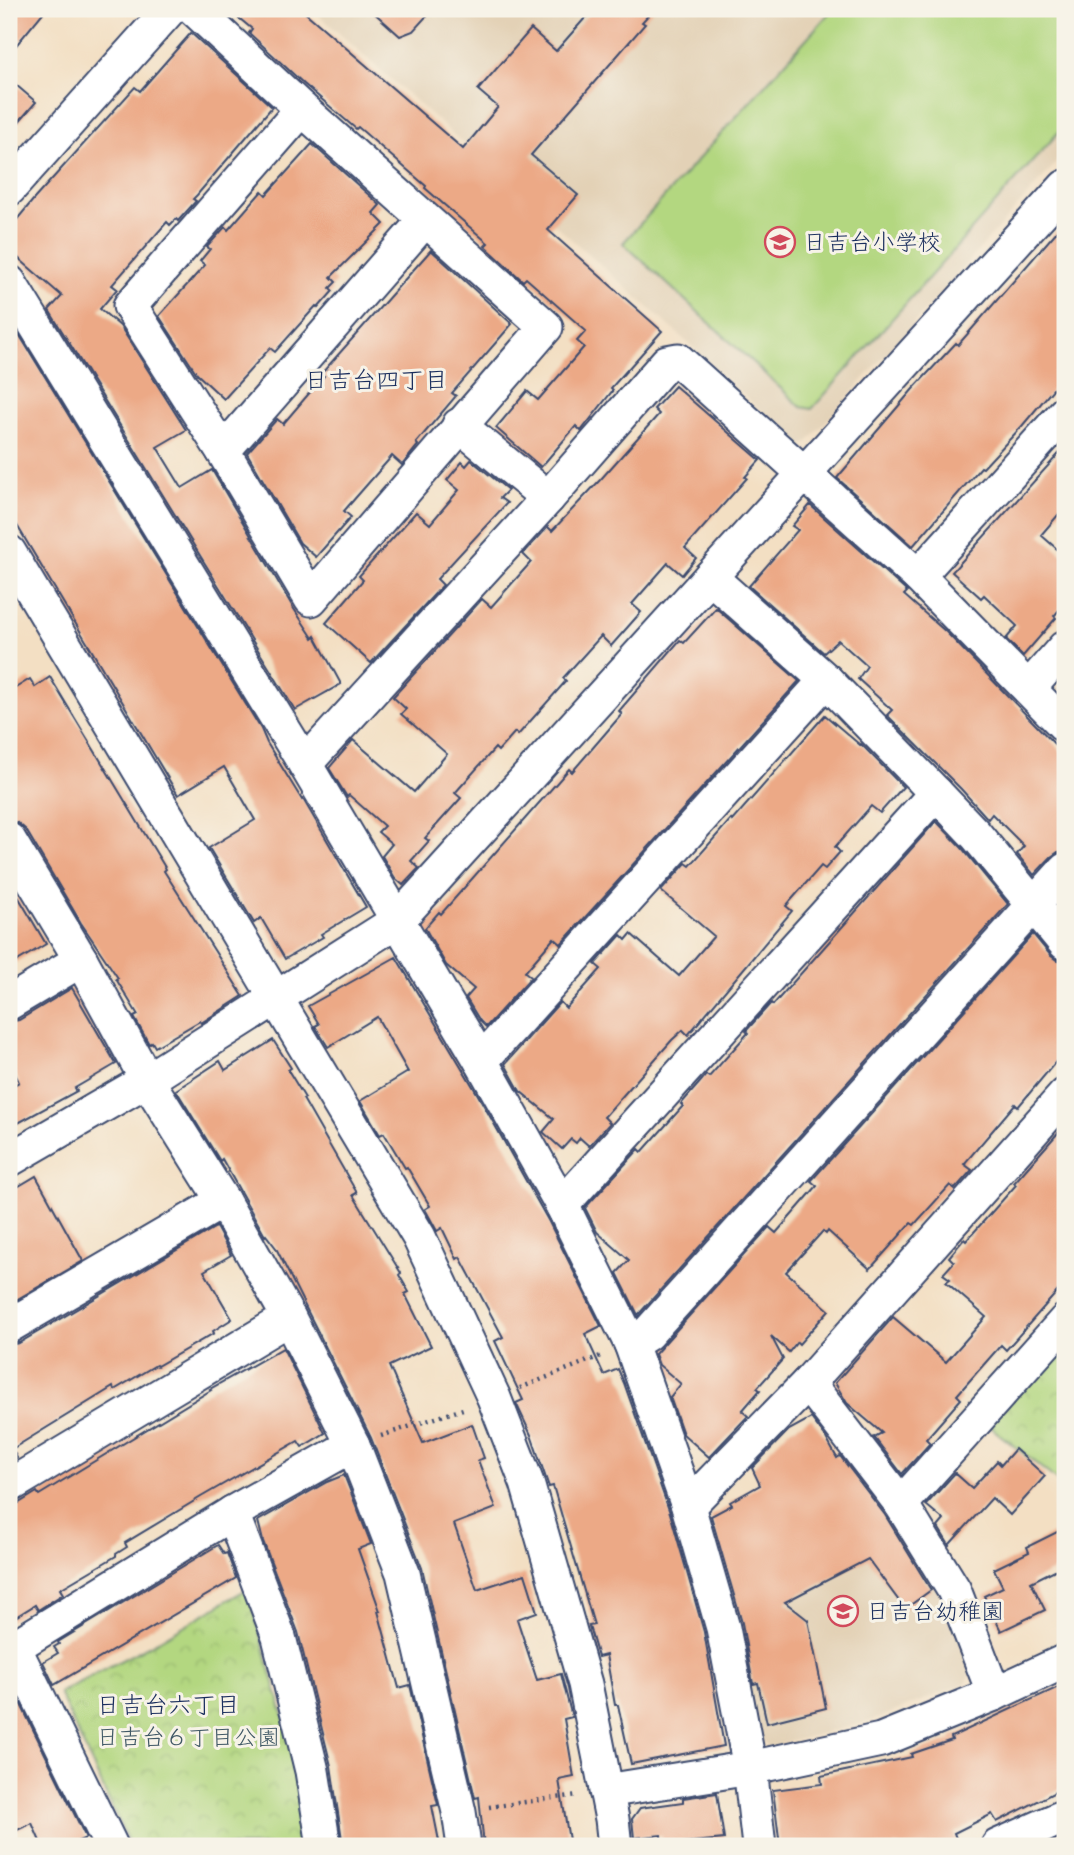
<svg xmlns="http://www.w3.org/2000/svg" width="1074" height="1855" font-family="Itim,'Klee One',sans-serif">
	<style>
		.built { fill: #e3d1b6 }
		.park { fill: url(#park-crowns); stroke: #67836f; stroke-width: 2 }
		.garden { fill: #b3d780; stroke: #67836f; stroke-width: 2 }
		.building { fill: #eca986 }
		.lines { fill: none; stroke-linecap: round; stroke-linejoin: round }
		.minor-casing { stroke: #3b496d; stroke-width: 37 }
		.path { stroke: #3b496d; stroke-width: 4.5; stroke-dasharray: 2 5; stroke-linecap: butt }
		.minor { stroke: #fff; stroke-width: 33 }
		.labels { text-anchor: middle; dominant-baseline: central; stroke-width: 6; stroke-linejoin: round; paint-order: stroke }
		.poi-label { font-size: 23px; fill: #1b2f5e; stroke: #f7f3e8; text-anchor: start }
		.park-label { font-size: 23px; fill: #415966; stroke: #f7f3e8 }
		.neighbourhood-label { font-size: 24px; fill: #1b2f5e; stroke: #f7f3e8 }
	</style>
	<defs>
		<pattern id="park-crowns" width="20" height="18" patternUnits="userSpaceOnUse" patternTransform="scale(1.75)"><rect width="20" height="18" fill="#b3d780"/><path d="M2 6a3 3 0 1 1 6 0M12 15a3 3 0 1 1 6 0" fill="none" stroke="#99b971"/></pattern>
	</defs>
	<rect width="100%" height="100%" fill="#f7f3e8"/>
	<filter id="ink" filterUnits="userSpaceOnUse"><feTurbulence type="fractalNoise" baseFrequency=".0143" numOctaves="2"/><feDisplacementMap in="SourceGraphic" scale="14" xChannelSelector="R" yChannelSelector="G"/><feConvolveMatrix kernelMatrix="1 2 1 2 8 2 1 2 1" color-interpolation-filters="sRGB"/></filter>
	<filter id="wash" filterUnits="userSpaceOnUse"><feTurbulence type="fractalNoise" baseFrequency=".00686" numOctaves="4" result="noise"/><feDisplacementMap in="SourceGraphic" scale="28" xChannelSelector="R" yChannelSelector="G"/><feGaussianBlur stdDeviation="1.57" result="paint"/><feColorMatrix in="noise" values="0 0 0 0 0 0 0 0 0 0 0 0 0 0 0 0 0 1.4 0 .05"/><feComposite in="paint" operator="in"/></filter>
	<g filter="url(#wash)">
		<rect width="100%" height="100%" fill="#f3dfc3"/>
		<!-- built -->
		<g class="built">
			<path d="M312,9H1065V153L807,443L799,446L675,331Z"/>
			<path d="M874,1488L946,1587L974,1661L966,1683L871,1721L769,1747L754,1731L717,1563L790,1533Z"/>
		</g>
		<!-- park -->
		<g class="park">
			<path d="M1065,1338V1487L988,1425Z"/>
			<path d="M247,1589L294,1752L311,1846H130L59,1693L158,1641Z"/>
		</g>
		<!-- garden -->
		<path class="garden" d="M833,9H1065V125L812,409L801,407L623,243Z"/>
		<g id="blocks">
			<!-- building -->
			<g class="building">
				<path d="M9,9H46L9,54Z"/>
				<path d="M228,9H301L463,149L498,107L478,90L531,29L556,51L593,9H654L642,22L645,24L531,155L578,195L548,230L662,331L611,388L613,390L581,431L576,426L541,467L496,428L527,391L538,400L584,347L577,341L586,331L526,278L523,281L485,246L488,243L425,188L426,186L358,127L356,129L304,84L249,33L252,29Z"/>
				<path d="M370,9H433L413,31L400,36Z"/>
				<path d="M191,33L272,107L197,195L193,199L196,201L178,221L176,219L170,225L167,222L112,285L117,289L100,309L120,326L186,430L157,447L182,488L212,470L294,609L313,638L315,636L341,684L295,710L49,310L62,296L9,250V229L34,199L135,87L140,91Z"/>
				<path d="M9,79L36,102L9,133Z"/>
				<path d="M312,144L380,205L373,213L384,224L331,277L336,282L330,288L333,291L318,308L316,306L275,352L270,348L224,399L197,374L159,316L205,265L200,261L210,249L207,247L225,227L228,230L262,191L266,195Z"/>
				<path d="M1065,222V375L1022,426L983,468L981,467L913,546L837,478L913,389L956,343L958,345Z"/>
				<path d="M431,250L512,324L452,393L456,396L416,443L418,445L402,465L392,456L344,511L351,517L316,557L300,543L247,453L277,419L283,424L324,376L321,374Z"/>
				<path d="M9,318L261,729L267,743L302,800L303,799L366,907L321,934L323,937L285,959L261,918L254,923L209,848L255,820L224,767L178,795L9,512Z"/>
				<path d="M675,386L760,460L745,477L747,478L685,548L696,558L682,575L668,563L632,604L641,612L611,646L601,636L563,678L566,681L518,735L515,732L498,751L495,748L455,793L461,798L425,838L429,841L411,861L419,868L403,885L395,878L382,856L392,844L378,832L384,826L349,795L347,797L329,768L353,740L414,792L447,754L401,714L406,709L393,697L482,599L491,607L531,562L523,554L548,527L552,531L601,479L659,414L654,409Z"/>
				<path d="M1065,447V507L1041,535L1065,556V603L1054,616L1056,618L1023,656L1006,639L1017,626L984,595L981,598L952,572Z"/>
				<path d="M471,460L508,490L500,498L507,503L437,579L443,585L371,663L326,623L363,580L359,576L416,512L430,524L459,490L447,480L462,462L466,466Z"/>
				<path d="M810,505L905,590L907,592L904,595L946,632L1065,755V851L1058,852L1051,857L1034,875L1017,854L1024,846L992,814L988,819L961,789L887,715L892,710L858,679L867,666L838,640L824,653L749,586L798,530L792,526Z"/>
				<path d="M716,608L799,681L561,944L554,938L525,972L531,977L486,1027L480,1021L466,998L474,989L446,965L425,928L439,912L441,914L569,769L572,772L622,714L619,711L680,640L684,643Z"/>
				<path d="M50,677L166,869L164,871L243,996L201,1023L200,1021L155,1047L152,1042L149,1044L134,1017L138,1015L116,979L118,978L81,923L26,830L18,823L9,821V692L30,679L35,687Z"/>
				<path d="M825,715L860,745L861,744L903,787L880,813L871,806L835,847L840,852L825,869L821,866L786,906L792,911L688,1035L683,1030L672,1040L604,1117L610,1123L589,1146L580,1138L576,1143L571,1139L562,1149L543,1132L554,1119L520,1091L505,1064L560,1002L566,1008L601,969L595,964L621,935L626,940L631,934L679,976L714,936L661,891L686,863L690,866L731,819L732,821Z"/>
				<path d="M936,821L962,848L1008,904L638,1315L617,1273L629,1260L597,1232L585,1208L639,1149L642,1152L683,1106L681,1104L702,1080L706,1075L709,1077L748,1033L746,1031L771,1003L773,1005Z"/>
				<path d="M9,881L46,944L9,966Z"/>
				<path d="M1033,934L1051,956L1058,961L1065,962V1051L1018,1107L1015,1104L964,1164L972,1170L955,1189L950,1185L914,1225L911,1223L870,1269L828,1231L826,1234L823,1231L786,1272L829,1310L799,1344L797,1342L789,1352L771,1336L783,1359L757,1388L760,1390L742,1411L748,1416L709,1457L683,1434L670,1397L681,1384L659,1365L655,1354L769,1227L776,1233L817,1186L811,1181Z"/>
				<path d="M396,957L478,1095L549,1222L601,1326L585,1334L604,1375L618,1369L624,1383L670,1513L704,1632L724,1746L631,1764L618,1705H615L606,1655L598,1657L589,1626L594,1625L553,1486L549,1487L531,1435L516,1403L523,1400L495,1341L503,1337L460,1257L457,1259L442,1228L437,1231L425,1209L430,1206L407,1167L405,1168L384,1133L380,1135L360,1101L408,1072L377,1017L328,1047L315,1026L319,1024L308,1006Z"/>
				<path d="M72,988L116,1064L75,1088L77,1091L9,1128V1088L19,1082L9,1061V1022L19,1020Z"/>
				<path d="M273,1040L291,1068L288,1070L305,1098L303,1099L357,1193L353,1195L401,1273L399,1275L409,1292L405,1294L431,1346L389,1366L423,1443L472,1424L484,1458L478,1460L496,1508L454,1524L477,1590L525,1574L537,1612L517,1619L537,1680L561,1674L572,1717L564,1719L574,1777L559,1780L570,1846H484L479,1797L475,1798L422,1568L371,1438L276,1248L266,1235L265,1236L222,1159L220,1161L176,1090L220,1061L225,1070Z"/>
				<path d="M1065,1125V1283L1006,1350L1001,1345L957,1395L961,1399L926,1439L930,1443L902,1474L874,1437L882,1433L847,1403L835,1383L893,1317L946,1362L986,1317L946,1282L950,1279L943,1274L954,1262L949,1257L964,1239L966,1241L1016,1185L1014,1183Z"/>
				<path d="M36,1176L83,1261L9,1304V1192Z"/>
				<path d="M216,1227L231,1255L204,1271L232,1319L213,1331L214,1333L157,1366L156,1365L114,1390L113,1387L12,1449L17,1458L9,1464V1345L19,1343Z"/>
				<path d="M283,1348L325,1433L302,1447L298,1441L201,1497L125,1543L127,1547L116,1554V1556L60,1589L63,1594L38,1610L35,1605L9,1621V1505L19,1503L37,1492L39,1495L211,1390L210,1389Z"/>
				<path d="M811,1418L826,1438L837,1458L840,1456L885,1515L931,1590L905,1609L868,1559L785,1602L808,1620L826,1708L767,1723L758,1683L753,1684L742,1623L711,1516L732,1505L730,1502L760,1485L752,1468L789,1430Z"/>
				<path d="M1015,1449L1045,1476L1010,1515L992,1498L949,1545L938,1527L944,1520L926,1505L955,1473L972,1488L997,1461L1001,1465Z"/>
				<path d="M344,1475L371,1544L358,1549L380,1611H378L399,1688L410,1685L438,1805L432,1806L440,1846H343L331,1766L298,1632L263,1541L258,1521L327,1482Z"/>
				<path d="M1065,1528V1565L1031,1582L1045,1610L1001,1631L984,1596L1003,1587L994,1569L1029,1552L1027,1547Z"/>
				<path d="M218,1545L224,1554L227,1553L236,1578L54,1685L43,1662L58,1653L54,1647L59,1644L58,1642Z"/>
				<path d="M9,1680L86,1838L67,1846H42L32,1823L9,1834Z"/>
				<path d="M1065,1684V1787L997,1822L992,1814L954,1833L959,1846H780L773,1790L822,1784L821,1776L912,1757L911,1754L952,1740L951,1737Z"/>
				<path d="M717,1793L724,1839L662,1845L661,1835L634,1838L632,1819L640,1808L683,1802V1798Z"/>
			</g>
		</g>
	</g>
	<g filter="url(#ink)">
		<use href="#blocks" fill-opacity="0" stroke="#3b496d" stroke-width="2"/>
		<g class="lines">
			<!-- minor casing -->
			<g class="minor-casing">
				<g id="minor">
					<path d="M194,9L302,109L546,327L311,599L223,451L130,306L302,109"/>
					<path d="M9,189L170,9"/>
					<path d="M9,282L305,764L481,1061L562,1205L631,1344L688,1506L723,1628L750,1768L759,1846"/>
					<path d="M459,425L548,498"/>
					<path d="M223,451L425,220"/>
					<path d="M9,552L419,1237L494,1398L527,1483L585,1684L612,1819L615,1846"/>
					<path d="M918,576L1065,413"/>
					<path d="M710,577L826,680L936,793L976,835L1065,943"/>
					<path d="M1029,688L1065,647"/>
					<path d="M305,764L548,498L667,362L678,360L918,576L1065,726"/>
					<path d="M9,840L81,960L147,1080L223,1201L289,1318L353,1445L403,1573L459,1812L464,1846"/>
					<path d="M9,1003L81,960"/>
					<path d="M481,1061L826,680"/>
					<path d="M9,1160L147,1080L397,921L1065,187"/>
					<path d="M562,1205L936,793"/>
					<path d="M9,1326L223,1201"/>
					<path d="M631,1344L647,1334L1065,870"/>
					<path d="M808,1383L901,1504L954,1590L994,1694"/>
					<path d="M9,1486L289,1318"/>
					<path d="M901,1504L1065,1321"/>
					<path d="M688,1506L808,1383L1065,1095"/>
					<path d="M232,1513L279,1637L312,1771L324,1846"/>
					<path d="M14,1647L111,1846"/>
					<path d="M9,1650L232,1513L353,1445"/>
					<path d="M606,1791L750,1768L881,1740L994,1694L1065,1661"/>
					<path d="M998,1846L1065,1816"/>
				</g>
			</g>
			<!-- path -->
			<g class="path">
				<path d="M520,1388L603,1355"/>
				<path d="M381,1436L466,1408"/>
				<path d="M489,1807L578,1795"/>
			</g>
			<!-- minor -->
			<use href="#minor" class="minor"/>
		</g>
	</g>
	<!-- icons -->
	<defs>
		<g id="school-ring" transform="scale(1.575)"><circle r="9.5" fill="#f7f3e8" stroke="#d1495b" stroke-width="1.5"/><path d="M0-5L7-2L0 1L-7-2ZM-4 1L0 2.5L4 1V4Q0 6-4 4Z" fill="#d1495b"/></g>
	</defs>
	<g fill-rule="evenodd">
		<use href="#school-ring" x="780" y="242"/>
		<use href="#school-ring" x="843" y="1611"/>
	</g>
	<g class="labels">
		<!-- poi labels -->
		<g class="poi-label">
			<text x="803" y="242">日吉台小学校</text>
			<text x="866" y="1611">日吉台幼稚園</text>
		</g>
		<!-- park labels -->
		<g class="park-label">
			<text x="188" y="1737">日吉台６丁目公園</text>
		</g>
		<!-- neighbourhood labels -->
		<g class="neighbourhood-label">
			<text x="376" y="379">日吉台四丁目</text>
			<text x="168" y="1704">日吉台六丁目</text>
		</g>
	</g>
	<!-- margin -->
	<rect width="1074" height="1855" fill="none" stroke="#f7f3e8" stroke-width="35"/>
</svg>
